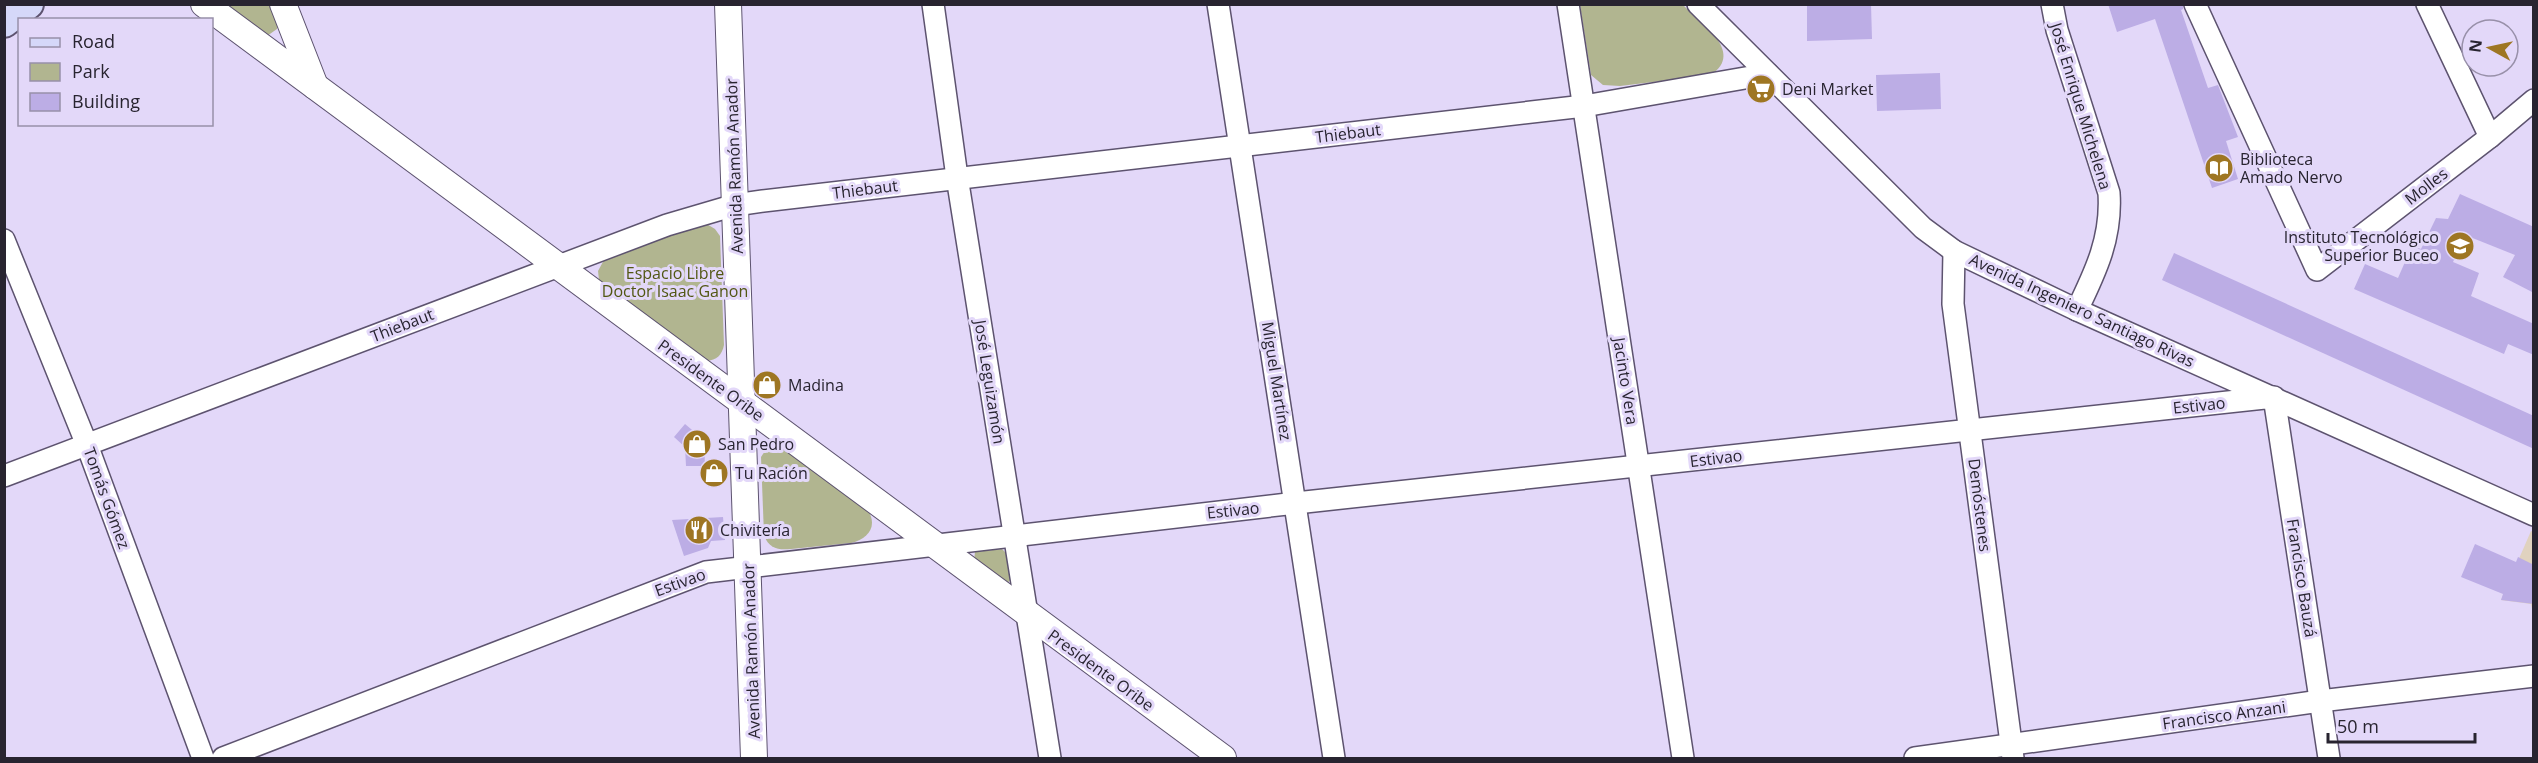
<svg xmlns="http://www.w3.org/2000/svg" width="2538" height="763" font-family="'Open Sans',sans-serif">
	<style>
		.commercial { fill: #e0d2bf }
		.green { fill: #b1b590 }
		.building { fill: #bcade5 }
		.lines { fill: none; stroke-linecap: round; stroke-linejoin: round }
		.minor-casing { stroke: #5d536f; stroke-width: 24 }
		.tertiary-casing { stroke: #5d536f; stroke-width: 28 }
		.secondary-casing { stroke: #5d536f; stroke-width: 32 }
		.minor { stroke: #fff; stroke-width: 21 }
		.tertiary { stroke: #fff; stroke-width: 26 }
		.secondary { stroke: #d5d8f9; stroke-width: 28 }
		.labels { text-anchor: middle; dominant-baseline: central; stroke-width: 6; stroke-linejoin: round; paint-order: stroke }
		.poi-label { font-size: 16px; fill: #282430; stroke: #e3d8f9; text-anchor: start }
		.street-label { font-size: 16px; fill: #282430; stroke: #e3d8f9 }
		.park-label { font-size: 16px; fill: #525713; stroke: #e3d8f9 }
	</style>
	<rect width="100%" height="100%" fill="#e3d8f9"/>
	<!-- commercial -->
	<path class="commercial" d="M2531,531L2533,532V614L2531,604L2501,600Z"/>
	<!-- green -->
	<g class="green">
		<path d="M220,5H272L278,22L277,29L267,36Z"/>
		<path d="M1580,5H1683C1699,21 1746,52 1711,75L1620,86L1603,85L1591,75Z"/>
		<path d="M705,223L715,229L720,236L724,345C722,355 717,360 706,361L599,280L598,271L604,260L699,224Z"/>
		<path d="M771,446L787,451L868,510C878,527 868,539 851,543L791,549C778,550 769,549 764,535L761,457L767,448Z"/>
		<path d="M1002,549L1009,556L1011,579L1007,584L974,561L975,552Z"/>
	</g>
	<!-- building -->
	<g class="building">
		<path d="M1871,4L1872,39L1807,41V5Z"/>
		<path d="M2108,4H2183V9L2181,10L2208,88L2218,85L2238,137L2226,141L2238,179L2212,188L2155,19L2117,32Z"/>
		<path d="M1940,73L1941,109L1877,111L1876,75Z"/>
		<path d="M2460,194L2534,227V293L2503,277L2515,255L2465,235L2453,262L2479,273L2471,296L2534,324V355L2508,344L2504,354L2354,289L2365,264L2398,278L2412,246L2421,249L2436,218L2448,219Z"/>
		<path d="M2174,253L2534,416V449L2162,280Z"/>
		<path d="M685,424L704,440L705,466H686L685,447L674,437Z"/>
		<path d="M723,517L725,540L711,541L708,548L684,556L672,520Z"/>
		<path d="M2475,544L2516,562L2518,557L2534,565V604L2501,600L2503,594L2461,577Z"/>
	</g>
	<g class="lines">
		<!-- minor casing -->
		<g class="minor-casing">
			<g id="minor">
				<path d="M933,4L957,177L1050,758"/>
				<path d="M1218,4L1334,758"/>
				<path d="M1568,4L1683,758"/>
				<path d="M1698,4L1923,228L1954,251L2077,310L2534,515"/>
				<path d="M2052,4L2057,30L2109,193C2112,237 2096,271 2077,310"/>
				<path d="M2195,4L2317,270L2490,137L2534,100"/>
				<path d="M2427,4L2490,137"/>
				<path d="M4,240L87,445L203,758"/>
				<path d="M1954,251L1953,304L2013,758"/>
				<path d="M4,476L667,225L735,205L763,201L1584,106L1768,74"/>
				<path d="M223,758L706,572L1296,503L2274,397L2329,758"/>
				<path d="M1915,758L2320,701L2534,676"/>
			</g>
		</g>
		<!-- tertiary casing -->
		<g class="tertiary-casing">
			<g id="tertiary">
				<path d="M204,4L1223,758"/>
				<path d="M283,4L315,86"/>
				<path d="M728,4L754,758"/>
			</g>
		</g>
		<!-- secondary casing -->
		<g class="secondary-casing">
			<path id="secondary" d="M4,23L29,4"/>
		</g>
		<!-- minor -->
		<use href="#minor" class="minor"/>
		<!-- tertiary -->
		<use href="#tertiary" class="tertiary"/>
		<!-- secondary -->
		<use href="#secondary" class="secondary"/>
	</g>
	<!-- icons -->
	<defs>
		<g id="supermarket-disc" transform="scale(1.5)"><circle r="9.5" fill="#9e7623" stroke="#e3d8f9"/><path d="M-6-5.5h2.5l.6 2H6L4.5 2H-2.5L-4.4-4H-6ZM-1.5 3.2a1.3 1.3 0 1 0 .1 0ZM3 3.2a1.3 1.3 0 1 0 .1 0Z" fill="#fff"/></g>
		<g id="library-disc" transform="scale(1.5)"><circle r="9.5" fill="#9e7623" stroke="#e3d8f9"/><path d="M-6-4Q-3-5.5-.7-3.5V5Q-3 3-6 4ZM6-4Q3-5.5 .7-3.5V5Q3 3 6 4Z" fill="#fff"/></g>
		<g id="school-disc" transform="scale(1.5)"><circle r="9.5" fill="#9e7623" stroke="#e3d8f9"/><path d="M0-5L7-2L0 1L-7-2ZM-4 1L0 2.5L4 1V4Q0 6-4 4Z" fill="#fff"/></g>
		<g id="shop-disc" transform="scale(1.5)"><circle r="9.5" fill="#9e7623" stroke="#e3d8f9"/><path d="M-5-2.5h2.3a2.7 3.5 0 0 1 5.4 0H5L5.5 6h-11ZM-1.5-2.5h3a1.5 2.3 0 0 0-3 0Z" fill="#fff"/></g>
		<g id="restaurant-disc" transform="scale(1.5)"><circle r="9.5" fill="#9e7623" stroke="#e3d8f9"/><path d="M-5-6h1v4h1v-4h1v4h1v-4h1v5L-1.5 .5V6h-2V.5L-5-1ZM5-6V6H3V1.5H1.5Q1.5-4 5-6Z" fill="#fff"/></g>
	</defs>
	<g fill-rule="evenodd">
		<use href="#supermarket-disc" x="1761" y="89"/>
		<use href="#library-disc" x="2219" y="168"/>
		<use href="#school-disc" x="2460" y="246"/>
		<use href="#shop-disc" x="767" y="385"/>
		<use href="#shop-disc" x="697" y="444"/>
		<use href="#shop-disc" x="714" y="473"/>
		<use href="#restaurant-disc" x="699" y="530"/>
	</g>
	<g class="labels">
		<!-- poi labels -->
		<g class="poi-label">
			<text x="1782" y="89">Deni Market</text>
			<text x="2240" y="159">Biblioteca<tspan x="2240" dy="18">Amado Nervo</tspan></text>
			<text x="2439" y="237" text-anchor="end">Instituto Tecnológico<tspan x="2439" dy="18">Superior Buceo</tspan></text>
			<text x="788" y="385">Madina</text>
			<text x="718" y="444">San Pedro</text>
			<text x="735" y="473">Tu Ración</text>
			<text x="720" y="530">Chivitería</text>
		</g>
		<!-- street labels -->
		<g class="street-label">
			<text transform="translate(2081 106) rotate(73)">José Enrique Michelena</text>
			<text transform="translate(1348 133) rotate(-7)">Thiebaut</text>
			<text transform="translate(734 166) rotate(-92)">Avenida Ramón Anador</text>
			<text transform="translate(2426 186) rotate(-38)">Molles</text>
			<text transform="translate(865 189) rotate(-7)">Thiebaut</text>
			<text transform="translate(2082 310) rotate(25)">Avenida Ingeniero Santiago Rivas</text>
			<text transform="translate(402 325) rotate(-21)">Thiebaut</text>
			<text transform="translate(711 380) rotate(36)">Presidente Oribe</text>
			<text transform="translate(1277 381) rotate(81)">Miguel Martínez</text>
			<text transform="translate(1626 381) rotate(81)">Jacinto Vera</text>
			<text transform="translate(990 382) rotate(81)">José Leguizamón</text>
			<text transform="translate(2199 405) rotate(-6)">Estivao</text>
			<text transform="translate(1716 458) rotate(-7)">Estivao</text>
			<text transform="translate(107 498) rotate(70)">Tomás Gómez</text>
			<text transform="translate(1980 505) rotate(83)">Demóstenes</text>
			<text transform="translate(1233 510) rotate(-6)">Estivao</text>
			<text transform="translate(2302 578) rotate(81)">Francisco Bauzá</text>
			<text transform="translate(680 582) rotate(-20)">Estivao</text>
			<text transform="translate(751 651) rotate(-92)">Avenida Ramón Anador</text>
			<text transform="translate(1101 670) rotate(36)">Presidente Oribe</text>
			<text transform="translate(2224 715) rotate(-8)">Francisco Anzani</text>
		</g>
		<!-- park labels -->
		<g class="park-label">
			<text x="675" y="273">Espacio Libre<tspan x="675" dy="18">Doctor Isaac Ganon</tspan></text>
		</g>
	</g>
	<!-- border -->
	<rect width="2538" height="763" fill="none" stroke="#282430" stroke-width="12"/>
	<!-- legend -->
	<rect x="18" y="18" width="195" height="108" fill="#e3d8f9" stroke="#9890a9" stroke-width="1.5"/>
	<rect x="30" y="38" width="30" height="9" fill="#d5d8f9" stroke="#9890a9" stroke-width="1.5"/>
	<text x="72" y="48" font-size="18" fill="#282430">Road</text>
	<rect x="30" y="63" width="30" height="18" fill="#b1b590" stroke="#9890a9" stroke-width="1.5"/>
	<text x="72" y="78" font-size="18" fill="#282430">Park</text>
	<rect x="30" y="93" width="30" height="18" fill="#bcade5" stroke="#9890a9" stroke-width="1.5"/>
	<text x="72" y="108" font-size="18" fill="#282430">Building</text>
	<!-- north arrow -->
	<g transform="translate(2490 48) rotate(278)"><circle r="28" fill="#e3d8f9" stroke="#9890a9" stroke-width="1.5"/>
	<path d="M0-4.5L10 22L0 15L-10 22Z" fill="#9e7623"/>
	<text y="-9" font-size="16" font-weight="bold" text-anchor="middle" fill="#282430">N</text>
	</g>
	<!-- scale -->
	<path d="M2328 733v9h147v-9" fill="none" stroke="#282430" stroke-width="3"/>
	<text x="2337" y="733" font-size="18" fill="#282430" stroke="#e3d8f9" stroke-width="4.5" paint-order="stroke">50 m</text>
</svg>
